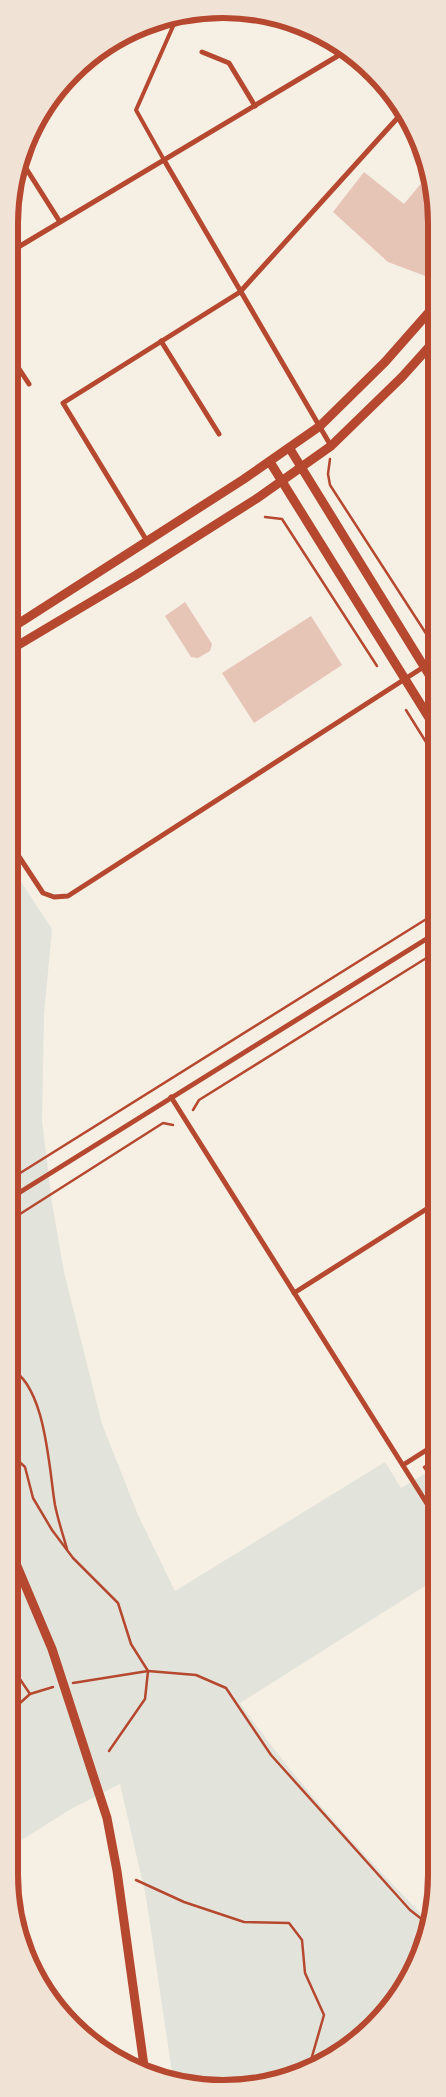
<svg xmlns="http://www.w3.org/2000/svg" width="446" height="2097" font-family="'DejaVu Sans',sans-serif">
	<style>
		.green { fill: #e2e4dc }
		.building { fill: #e6c5b7 }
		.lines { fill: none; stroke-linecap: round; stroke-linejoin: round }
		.path { stroke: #b5482f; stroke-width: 2.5 }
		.service { stroke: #b5482f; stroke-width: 4 }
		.minor { stroke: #b5482f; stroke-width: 5 }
		.tertiary { stroke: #b5482f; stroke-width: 9 }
		.rim { fill: none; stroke: #b5482f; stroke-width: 6 }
	</style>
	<rect width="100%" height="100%" fill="#f6efe4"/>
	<!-- green -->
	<path class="green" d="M10,865L52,929L44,1015L42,1121L52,1203L64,1272L102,1424L138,1515L175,1591L385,1462L401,1488L436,1467V1579L240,1703C297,1784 360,1851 429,1922L409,1981L364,2035L292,2077L209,2088L173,2079L146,1897L120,1784L71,1809L9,1848Z"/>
	<!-- building -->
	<g class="building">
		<path d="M364,172L404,204L429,174L437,209V263L428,277L388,262L333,212Z"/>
		<path d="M185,602L212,644L210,651L198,658L191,657L165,616Z"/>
		<path d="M311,616L342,665L254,723L222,673Z"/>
	</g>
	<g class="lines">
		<!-- path -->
		<g class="path">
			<path d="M330,459L328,474L330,485L427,635L436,639"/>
			<path d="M265,517L282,519L377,666"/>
			<path d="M406,710L436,758"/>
			<path d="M193,1110L199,1100L436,952"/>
			<path d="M9,1180L436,913"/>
			<path d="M9,1221L163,1123L173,1125"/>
			<path d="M9,1368C46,1384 49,1470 55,1505C58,1520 63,1535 67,1549"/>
			<path d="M9,1450L12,1455L25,1467L33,1498L52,1530L73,1558L118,1603L131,1644L148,1671L145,1699L109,1751"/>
			<path d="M436,1485L424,1467L436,1460"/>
			<path d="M9,1663L30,1694L53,1687"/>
			<path d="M73,1683L148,1671L196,1675L226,1688L271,1755L410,1910L428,1924"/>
			<path d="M9,1713L30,1694"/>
			<path d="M136,1880L184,1902L244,1922L289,1923L302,1940L305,1973L324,2015L311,2060V2066"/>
		</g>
		<!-- service -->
		<g class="service">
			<path d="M164,160L136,110L178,15"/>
			<path d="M10,605L17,624"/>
		</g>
		<!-- minor -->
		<g class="minor">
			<path d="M202,52L229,63L255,106"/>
			<path d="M164,160L331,446"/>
			<path d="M22,162L60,222"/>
			<path d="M10,252L346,51"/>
			<path d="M161,341L219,434"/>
			<path d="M10,355L29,384"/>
			<path d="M147,541L63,403L240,292L402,113"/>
			<path d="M10,843L43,893L54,897L68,896L436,659"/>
			<path d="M171,1097L436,1518"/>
			<path d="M9,1199L436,933"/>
			<path d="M294,1293L436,1203"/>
			<path d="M403,1465L436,1444"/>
		</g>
		<!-- tertiary -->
		<g class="tertiary">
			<path d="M290,449L436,686"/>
			<path d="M270,462L436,729"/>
			<path d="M10,629L244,479L320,426L385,362L437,303"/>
			<path d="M10,650L136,575L256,499L331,446L402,377L437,338"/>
			<path d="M9,1547L52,1649L107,1818L117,1871L145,2073"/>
		</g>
	</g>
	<!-- crop -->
	<path d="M0 0H446V2097H0ZM223 18H223A205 205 0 0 1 428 223V1875A205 205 0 0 1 223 2080H223A205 205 0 0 1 18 1875V223A205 205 0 0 1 223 18Z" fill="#f1e2d6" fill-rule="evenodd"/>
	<path class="rim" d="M223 18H223A205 205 0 0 1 428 223V1875A205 205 0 0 1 223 2080H223A205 205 0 0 1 18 1875V223A205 205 0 0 1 223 18Z"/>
</svg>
